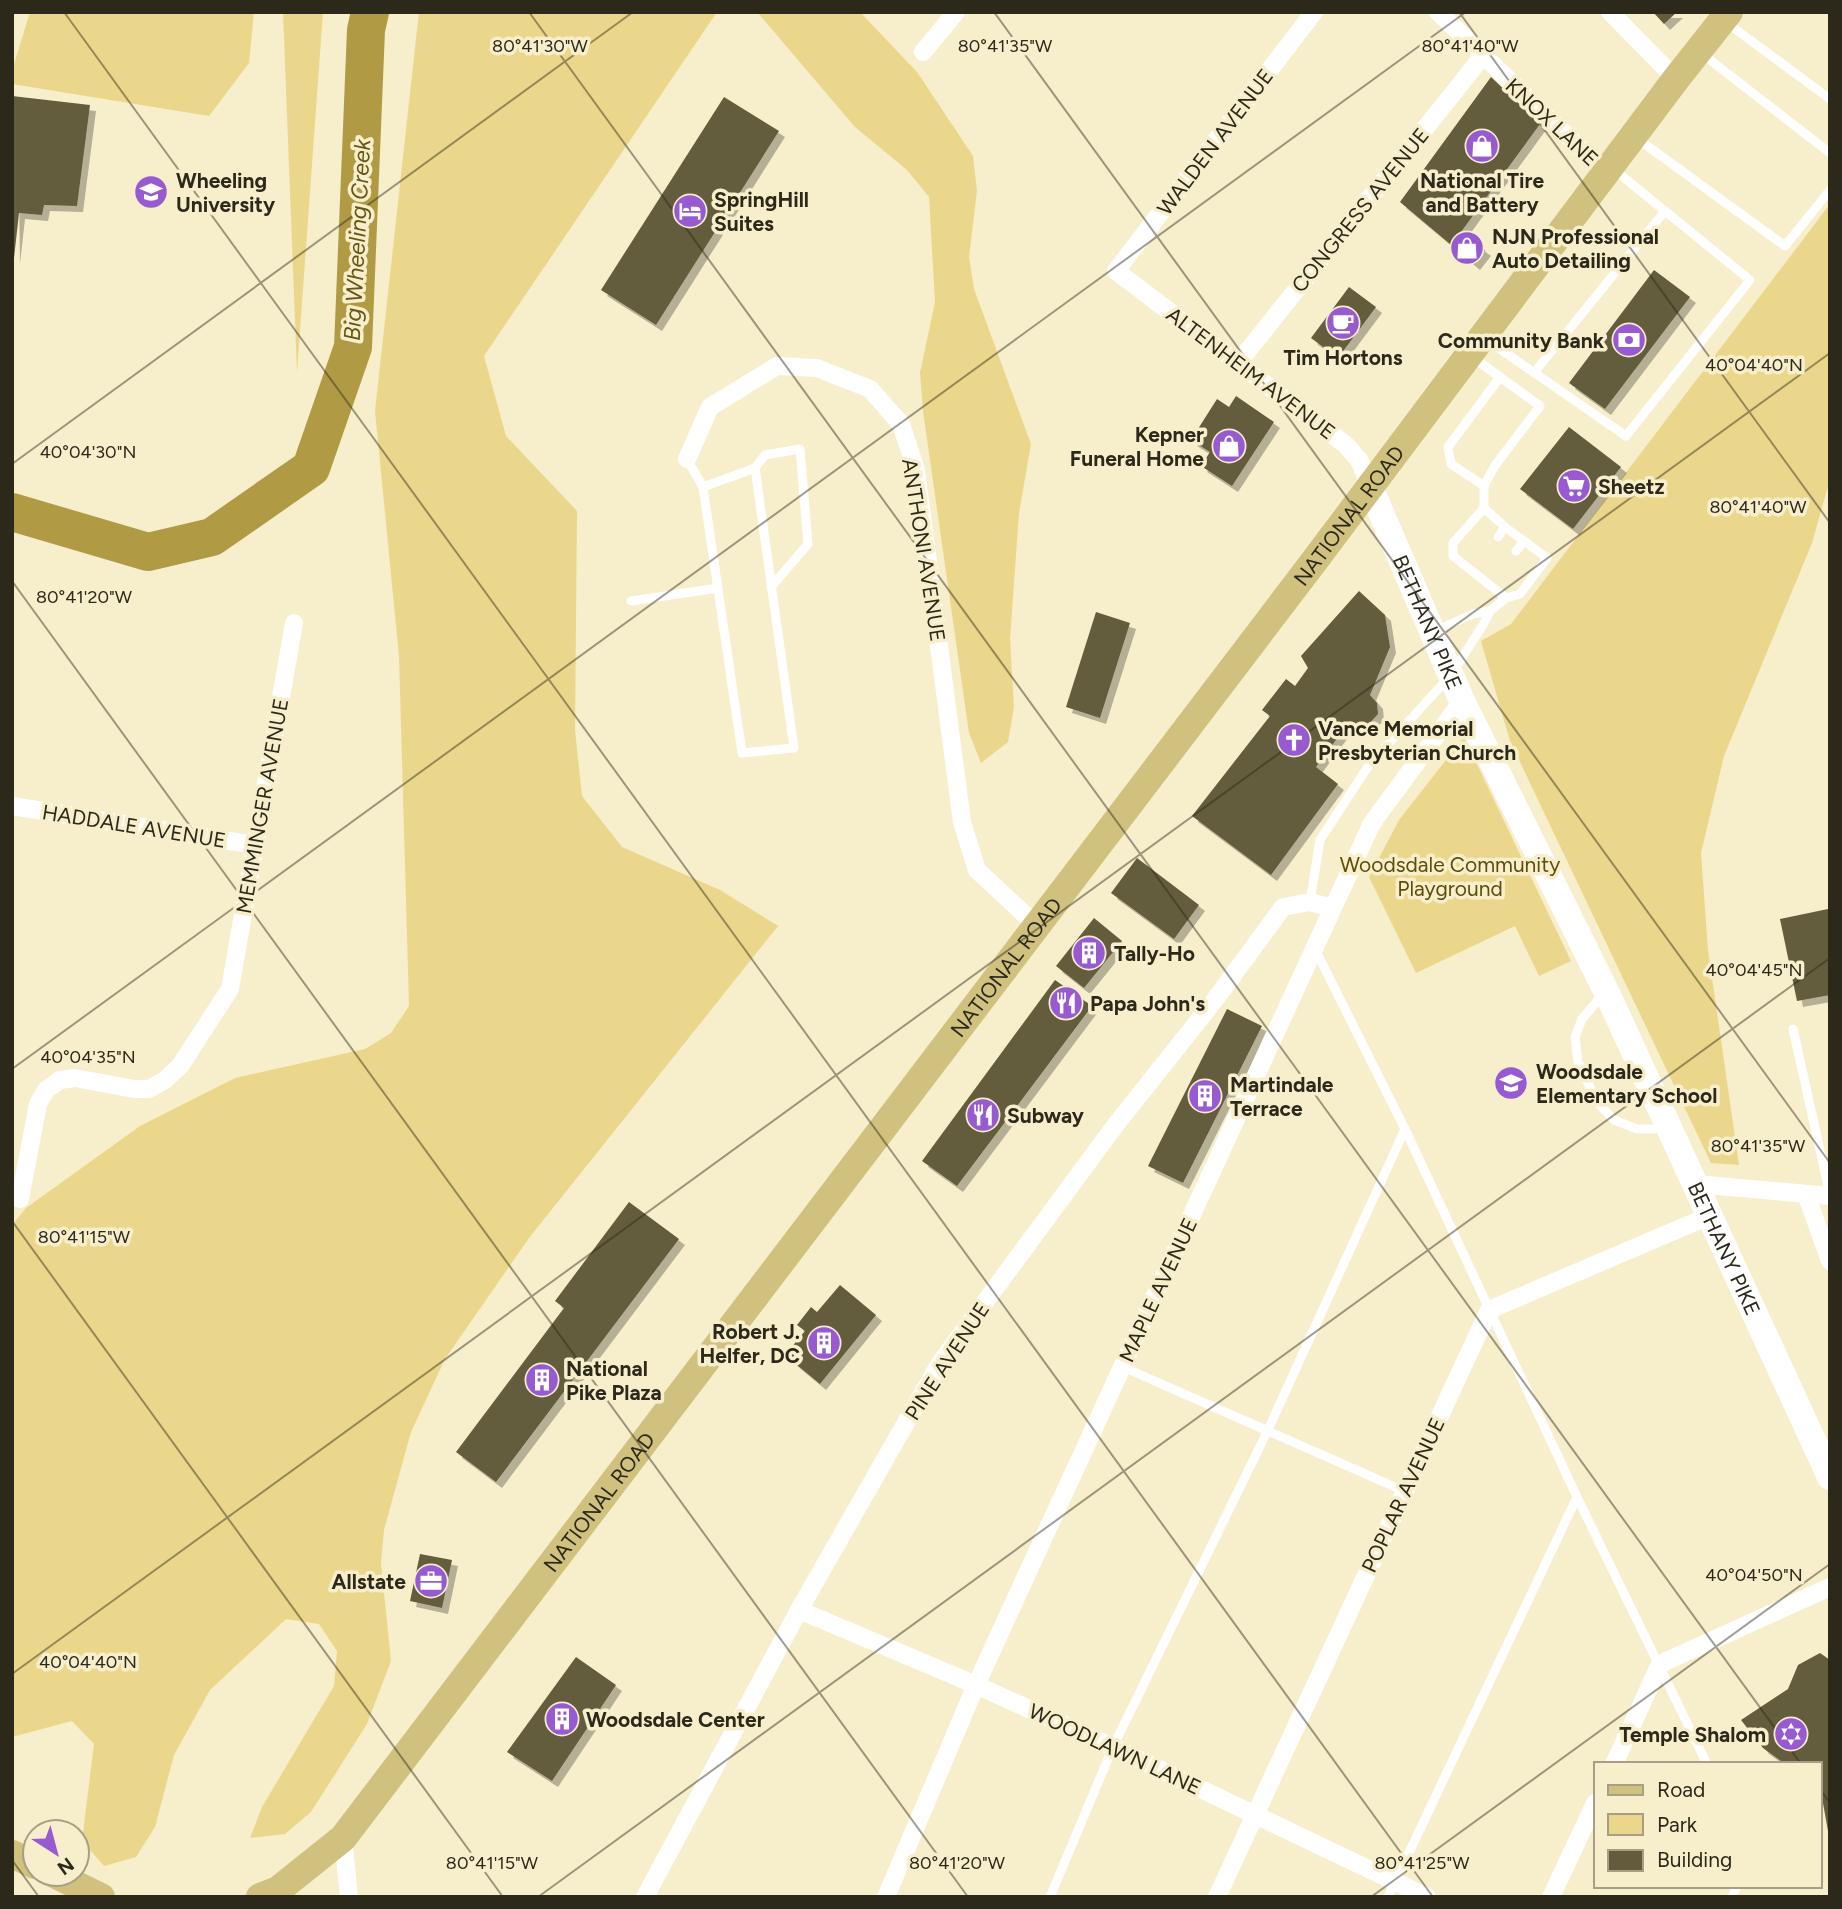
<svg xmlns="http://www.w3.org/2000/svg" width="1842" height="1909" font-family="Figtree,sans-serif">
	<style>
		.green { fill: #ebd78b }
		.lines { fill: none; stroke-linecap: round; stroke-linejoin: round }
		.river { stroke: #b09b44; stroke-width: 38 }
		.building { fill: #635b3c; filter: url(#shadow) }
		.service { stroke: #fff; stroke-width: 9 }
		.minor { stroke: #fff; stroke-width: 18 }
		.secondary { stroke: #fff; stroke-width: 26 }
		.primary { stroke: #d0c17e; stroke-width: 28 }
		.ticks { fill: none; stroke: #2c291b; stroke-width: 2; stroke-opacity: 0.45 }
		.labels { text-anchor: middle; dominant-baseline: central; stroke-width: 7; stroke-linejoin: round; paint-order: stroke }
		.street-label { font-size: 21px; fill: #2c291b; stroke: #f7eecb }
		.poi-label { font-size: 21px; font-weight: bold; fill: #2c291b; stroke: #f7eecb; text-anchor: start }
		.park-label { font-size: 21px; fill: #5d4d08; stroke: #f7eecb }
		.water-label { font-size: 23px; font-style: italic; fill: #665615; stroke: #f7eecb }
		.ticks-label { font-size: 18px; text-anchor: middle; fill: #2c291b; stroke: #f7eecb; stroke-width: 7; stroke-linejoin: round; paint-order: stroke }
	</style>
	<defs>
		<filter id="shadow"><feDropShadow dx="6" dy="6" stdDeviation="0" flood-color="#0004"/></filter>
	</defs>
	<rect width="100%" height="100%" fill="#f7eecb"/>
	<!-- green -->
	<g class="green">
		<path d="M30,12H254L249,63L209,116L12,84V71Z"/>
		<path d="M283,12H323L297,372Z"/>
		<path d="M419,12H717L484,356L506,436L577,511L575,730L582,796L622,847L720,890L778,926L529,1238L445,1359L411,1432L384,1530L381,1563L391,1661L367,1724L311,1812L285,1834L250,1838L262,1807L334,1686L337,1651L319,1624L286,1619L210,1690L174,1755L155,1827L136,1857L104,1866L82,1841L94,1744L72,1721L12,1737V1225L26,1208L140,1126L235,1078L365,1049L391,1033L409,1006L399,656L375,411Z"/>
		<path d="M757,12H860L917,72L973,156L977,191L969,257L974,289L1031,444L1019,513L1010,639L1014,707L1008,742L981,763L969,733L923,411L920,373L935,302L929,197L907,170L855,127Z"/>
		<path d="M1830,204V479L1812,543L1724,756L1701,853L1708,950L1739,1165L1711,1163L1510,741L1481,641L1511,624Z"/>
		<path d="M1464,737L1571,961L1539,976L1515,926L1416,973L1369,877L1399,820Z"/>
	</g>
	<g class="lines">
		<!-- river -->
		<path class="river" d="M12,512L148,552L212,537L311,468L353,347L366,30L370,12"/>
	</g>
	<!-- building -->
	<g class="building">
		<path d="M1653,12H1677L1664,24Z"/>
		<path d="M1491,77L1540,124L1461,232L1485,250L1474,264L1400,202Z"/>
		<path d="M12,96L90,105L77,206L44,205L42,215L19,213L14,258Z"/>
		<path d="M724,97L779,131L656,325L601,290Z"/>
		<path d="M1654,270L1690,297L1605,409L1569,383Z"/>
		<path d="M1349,287L1376,307L1338,358L1311,338Z"/>
		<path d="M1236,396L1274,422L1232,486L1201,466L1210,452L1191,440L1217,399L1229,407Z"/>
		<path d="M1569,427L1621,467L1573,529L1520,489Z"/>
		<path d="M1359,591L1385,615L1390,647L1370,695L1377,703L1378,714L1368,725L1359,728L1350,721L1316,767L1338,784L1271,875L1192,816L1270,716L1262,710L1286,679L1295,686L1308,668L1301,656Z"/>
		<path d="M1096,612L1130,623L1100,718L1066,707Z"/>
		<path d="M1137,858L1199,905L1174,939L1111,893Z"/>
		<path d="M1828,909L1830,995L1797,1001L1780,919Z"/>
		<path d="M1094,918L1122,941L1084,988L1056,966Z"/>
		<path d="M1055,980L1092,1006L957,1186L922,1161Z"/>
		<path d="M1227,1009L1262,1026L1183,1183L1148,1166Z"/>
		<path d="M629,1202L679,1239L496,1482L456,1452L564,1308L555,1301Z"/>
		<path d="M840,1285L876,1315L820,1384L785,1355L805,1331L797,1325L811,1307L817,1312Z"/>
		<path d="M420,1554L452,1560L442,1608L410,1601Z"/>
		<path d="M1820,1653L1830,1660L1828,1831L1819,1781V1764H1788L1781,1761L1763,1748L1741,1720L1788,1689L1798,1665Z"/>
		<path d="M576,1657L616,1685L552,1781L507,1752Z"/>
	</g>
	<g class="lines">
		<!-- service -->
		<g class="service">
			<path d="M1727,23L1830,99"/>
			<path d="M1701,53L1830,153"/>
			<path d="M1635,137L1785,246L1830,190"/>
			<path d="M1484,338L1626,436L1750,280L1612,168"/>
			<path d="M1471,356L1500,377L1448,447L1451,464L1484,486V508L1453,543V556L1506,598L1520,594L1547,558L1505,527L1484,508"/>
			<path d="M1534,373L1665,211"/>
			<path d="M687,459L703,487L742,753L794,748L755,468L703,487"/>
			<path d="M755,468L765,455L800,449L808,544L771,587"/>
			<path d="M1484,486L1494,467L1540,406L1500,377"/>
			<path d="M1498,537L1505,527"/>
			<path d="M1516,551L1524,541"/>
			<path d="M631,601L718,588"/>
			<path d="M1490,611L1506,598"/>
			<path d="M1310,902L1320,840L1369,765L1451,675L1483,625L1490,611L1473,614L1435,631"/>
			<path d="M1315,949L1405,1129L1577,1497L1707,1764"/>
			<path d="M1603,994L1582,1019L1575,1037L1578,1062L1597,1102L1614,1120L1637,1129H1665"/>
			<path d="M1793,1029L1830,1195"/>
			<path d="M1123,1367L1404,1491"/>
			<path d="M1050,1897L1113,1747L1268,1430L1405,1129"/>
			<path d="M1388,1897L1577,1497"/>
			<path d="M1732,1897L1737,1886"/>
		</g>
		<!-- minor -->
		<g class="minor">
			<path d="M1314,12L1116,271L1346,445L1359,460L1370,487"/>
			<path d="M1438,12L1606,173"/>
			<path d="M1610,12L1676,79"/>
			<path d="M923,52L956,12"/>
			<path d="M1238,363L1482,57"/>
			<path d="M687,459L710,407L777,366L817,368L870,389L901,424L916,470L962,822L977,870L1037,926"/>
			<path d="M12,806L255,845"/>
			<path d="M1695,1184L1830,1196"/>
			<path d="M1806,1194L1830,1261"/>
			<path d="M20,1199L38,1104L46,1090L60,1080L75,1078L134,1089H149L165,1080L180,1066L230,989L294,623"/>
			<path d="M799,1610L976,1685L1113,1747L1427,1897"/>
			<path d="M1614,1764L1660,1664L1830,1587"/>
			<path d="M343,1838L349,1897"/>
			<path d="M645,1897L799,1610L940,1363L1114,1127L1214,1001L1283,907L1310,902L1332,908"/>
			<path d="M886,1897L976,1685L1372,823L1462,701"/>
			<path d="M1217,1897L1489,1310L1709,1216"/>
			<path d="M1551,1897L1595,1803"/>
		</g>
		<!-- secondary -->
		<path class="secondary" id="s1" d="M1370,487L1462,701L1606,991L1830,1477"/>
		<!-- primary -->
		<g class="primary">
			<path d="M12,1854L35,1865"/>
			<path d="M54,1874L101,1897"/>
			<path id="s2" d="M260,1897L278,1890L343,1838L1315,560L1676,79L1729,12"/>
		</g>
	</g>
	<!-- ticks -->
	<path class="ticks" d="M64,12L1433,1897M529,12L1801,1764M994,12L1830,1163M1459,12L1830,523M12,464L633,12M12,581L968,1897M12,1069L1466,12M12,1221L503,1897M12,1674L1830,353M1819,1788L1830,1803M12,1860L39,1897M538,1897L1830,958M1371,1897L1830,1564"/>
	<!-- icons -->
	<defs>
		<g id="shop-disc" transform="scale(1.75)"><circle r="9.5" fill="#975ad0" stroke="#f7eecb"/><path d="M-5-2.5h2.3a2.7 3.5 0 0 1 5.4 0H5L5.5 6h-11ZM-1.5-2.5h3a1.5 2.3 0 0 0-3 0Z" fill="#fff"/></g>
		<g id="university-disc" transform="scale(1.75)"><circle r="9.5" fill="#975ad0" stroke="#f7eecb"/><path d="M0-5L7-2L0 1L-7-2ZM-4 1L0 2.5L4 1V4Q0 6-4 4Z" fill="#fff"/></g>
		<g id="hotel-disc" transform="scale(1.75)"><circle r="9.5" fill="#975ad0" stroke="#f7eecb"/><path d="M-6-4.5h1.5V1H6V5H4.5V3h-9V5H-6ZM-4 0a1.8 1.8 0 1 1 3.6 0ZM.5 0V-2.5h3Q6-2.5 6 0Z" fill="#fff"/></g>
		<g id="cafe-disc" transform="scale(1.75)"><circle r="9.5" fill="#975ad0" stroke="#f7eecb"/><path d="M-5.5-4.5H6V0H3Q3 3.5 0 3.5H-2.5Q-5.5 3.5-5.5 0ZM3-3.2v2h1.7v-2ZM-6 4.5H4V6H-6Z" fill="#fff"/></g>
		<g id="bank-disc" transform="scale(1.75)"><circle r="9.5" fill="#975ad0" stroke="#f7eecb"/><path d="M-6-4H6V4H-6ZM0-2.3a2.3 2.3 0 1 0 0 4.6a2.3 2.3 0 1 0 0-4.6Z" fill="#fff"/></g>
		<g id="supermarket-disc" transform="scale(1.75)"><circle r="9.5" fill="#975ad0" stroke="#f7eecb"/><path d="M-6-5.5h2.5l.6 2H6L4.5 2H-2.5L-4.4-4H-6ZM-1.5 3.2a1.3 1.3 0 1 0 .1 0ZM3 3.2a1.3 1.3 0 1 0 .1 0Z" fill="#fff"/></g>
		<g id="church-disc" transform="scale(1.75)"><circle r="9.5" fill="#975ad0" stroke="#f7eecb"/><path d="M-1.2-6h2.4v3.5h3.3v2.4h-3.3V6h-2.4V-.1h-3.3v-2.4h3.3Z" fill="#fff"/></g>
		<g id="building-disc" transform="scale(1.75)"><circle r="9.5" fill="#975ad0" stroke="#f7eecb"/><path d="M-4-6H4V6H1V3H-1V6H-4ZM-2.5-4.3h1.7v1.8h-1.7ZM.8-4.3h1.7v1.8H.8ZM-2.5-1h1.7V.8h-1.7ZM.8-1h1.7V.8H.8Z" fill="#fff"/></g>
		<g id="restaurant-disc" transform="scale(1.75)"><circle r="9.5" fill="#975ad0" stroke="#f7eecb"/><path d="M-5-6h1v4h1v-4h1v4h1v-4h1v5L-1.5 .5V6h-2V.5L-5-1ZM5-6V6H3V1.5H1.5Q1.5-4 5-6Z" fill="#fff"/></g>
		<g id="school-disc" transform="scale(1.75)"><circle r="9.5" fill="#975ad0" stroke="#f7eecb"/><path d="M0-5L7-2L0 1L-7-2ZM-4 1L0 2.5L4 1V4Q0 6-4 4Z" fill="#fff"/></g>
		<g id="office-disc" transform="scale(1.75)"><circle r="9.5" fill="#975ad0" stroke="#f7eecb"/><path d="M-6-3h4V-5.5h4V-3h4V5H-6ZM-1-4.5V-3h2v-1.5ZM-6 0V1H6V0Z" fill="#fff"/></g>
		<g id="synagogue-disc" transform="scale(1.75)"><circle r="9.5" fill="#975ad0" stroke="#f7eecb"/><path d="M0-6.5L5.6 3.2H-5.6ZM0 6.5L5.6-3.2H-5.6Z" fill="#fff"/></g>
	</defs>
	<g fill-rule="evenodd">
		<use href="#shop-disc" x="1482" y="146"/>
		<use href="#university-disc" x="151" y="192"/>
		<use href="#hotel-disc" x="690" y="211"/>
		<use href="#shop-disc" x="1467" y="248"/>
		<use href="#cafe-disc" x="1343" y="323"/>
		<use href="#bank-disc" x="1629" y="340"/>
		<use href="#shop-disc" x="1229" y="446"/>
		<use href="#supermarket-disc" x="1574" y="486"/>
		<use href="#church-disc" x="1294" y="740"/>
		<use href="#building-disc" x="1089" y="953"/>
		<use href="#restaurant-disc" x="1066" y="1003"/>
		<use href="#school-disc" x="1511" y="1083"/>
		<use href="#building-disc" x="1205" y="1096"/>
		<use href="#restaurant-disc" x="983" y="1115"/>
		<use href="#building-disc" x="824" y="1343"/>
		<use href="#building-disc" x="542" y="1380"/>
		<use href="#office-disc" x="431" y="1581"/>
		<use href="#building-disc" x="562" y="1719"/>
		<use href="#synagogue-disc" x="1791" y="1734"/>
	</g>
	<g class="labels">
		<!-- street labels -->
		<g class="street-label">
			<text transform="translate(1552 122) rotate(43)">KNOX LANE</text>
			<text transform="translate(1215 142) rotate(-53)">WALDEN AVENUE</text>
			<text transform="translate(1360 210) rotate(-51)">CONGRESS AVENUE</text>
			<text transform="translate(1251 373) rotate(37)">ALTENHEIM AVENUE</text>
			<text stroke="none"><textPath href="#s2" startOffset="1764">NATIONAL ROAD</textPath></text>
			<text transform="translate(924 550) rotate(81)">ANTHONI AVENUE</text>
			<text stroke="none"><textPath href="#s1" startOffset="147">BETHANY PIKE</textPath></text>
			<text transform="translate(262 806) rotate(-80)">MEMMINGER AVENUE</text>
			<text transform="translate(134 826) rotate(9)">HADDALE AVENUE</text>
			<text stroke="none"><textPath href="#s2" startOffset="1197">NATIONAL ROAD</textPath></text>
			<text stroke="none"><textPath href="#s1" startOffset="840">BETHANY PIKE</textPath></text>
			<text transform="translate(1158 1290) rotate(-65)">MAPLE AVENUE</text>
			<text transform="translate(947 1361) rotate(-57)">PINE AVENUE</text>
			<text transform="translate(1403 1495) rotate(-65)">POPLAR AVENUE</text>
			<text stroke="none"><textPath href="#s2" startOffset="525">NATIONAL ROAD</textPath></text>
			<text transform="translate(1115 1749) rotate(25)">WOODLAWN LANE</text>
		</g>
		<!-- poi labels -->
		<g class="poi-label">
			<text x="176" y="180">Wheeling<tspan x="176" dy="24">University</tspan></text>
			<text x="1482" y="180" text-anchor="middle">National Tire<tspan x="1482" dy="24">and Battery</tspan></text>
			<text x="714" y="199">SpringHill<tspan x="714" dy="24">Suites</tspan></text>
			<text x="1492" y="236">NJN Professional<tspan x="1492" dy="24">Auto Detailing</tspan></text>
			<text x="1604" y="340" text-anchor="end">Community Bank</text>
			<text x="1343" y="357" text-anchor="middle">Tim Hortons</text>
			<text x="1204" y="434" text-anchor="end">Kepner<tspan x="1204" dy="24">Funeral Home</tspan></text>
			<text x="1598" y="486">Sheetz</text>
			<text x="1318" y="728">Vance Memorial<tspan x="1318" dy="24">Presbyterian Church</tspan></text>
			<text x="1114" y="953">Tally-Ho</text>
			<text x="1090" y="1003">Papa John's</text>
			<text x="1536" y="1071">Woodsdale<tspan x="1536" dy="24">Elementary School</tspan></text>
			<text x="1230" y="1084">Martindale<tspan x="1230" dy="24">Terrace</tspan></text>
			<text x="1007" y="1115">Subway</text>
			<text x="800" y="1331" text-anchor="end">Robert J.<tspan x="800" dy="24">Helfer, DC</tspan></text>
			<text x="566" y="1368">National<tspan x="566" dy="24">Pike Plaza</tspan></text>
			<text x="406" y="1581" text-anchor="end">Allstate</text>
			<text x="586" y="1719">Woodsdale Center</text>
			<text x="1766" y="1734" text-anchor="end">Temple Shalom</text>
		</g>
		<!-- park labels -->
		<g class="park-label">
			<text x="1450" y="864">Woodsdale Community<tspan x="1450" dy="24">Playground</tspan></text>
		</g>
		<!-- water labels -->
		<g class="water-label">
			<text transform="translate(357 240) rotate(-87)">Big Wheeling Creek</text>
		</g>
	</g>
	<g class="ticks-label">
		<text x="540" y="52">80°41'30"W</text>
		<text x="1005" y="52">80°41'35"W</text>
		<text x="1470" y="52">80°41'40"W</text>
		<text x="1754" y="371">40°04'40"N</text>
		<text x="88" y="458">40°04'30"N</text>
		<text x="1758" y="513">80°41'40"W</text>
		<text x="84" y="603">80°41'20"W</text>
		<text x="1754" y="976">40°04'45"N</text>
		<text x="88" y="1063">40°04'35"N</text>
		<text x="1758" y="1152">80°41'35"W</text>
		<text x="84" y="1243">80°41'15"W</text>
		<text x="1754" y="1581">40°04'50"N</text>
		<text x="88" y="1668">40°04'40"N</text>
		<text x="492" y="1869">80°41'15"W</text>
		<text x="957" y="1869">80°41'20"W</text>
		<text x="1422" y="1869">80°41'25"W</text>
	</g>
	<!-- border -->
	<rect width="1842" height="1909" fill="none" stroke="#2c291b" stroke-width="28"/>
	<!-- legend -->
	<rect x="1594" y="1762" width="228" height="126" fill="#f7eecb" stroke="#a69f85" stroke-width="2"/>
	<rect x="1608" y="1785" width="35" height="10" fill="#d0c17e" stroke="#a69f85" stroke-width="2"/>
	<text x="1657" y="1797" font-size="21" fill="#2c291b">Road</text>
	<rect x="1608" y="1814" width="35" height="21" fill="#ebd78b" stroke="#a69f85" stroke-width="2"/>
	<text x="1657" y="1832" font-size="21" fill="#2c291b">Park</text>
	<rect x="1608" y="1850" width="35" height="21" fill="#635b3c" stroke="#a69f85" stroke-width="2"/>
	<text x="1657" y="1867" font-size="21" fill="#2c291b">Building</text>
	<!-- north arrow -->
	<g transform="translate(56 1853) rotate(144)"><circle r="33" fill="#f7eecb" stroke="#a69f85" stroke-width="2"/>
	<path d="M0-5L12 26L0 18L-12 26Z" fill="#975ad0"/>
	<text y="-10" font-size="19" font-weight="bold" text-anchor="middle" fill="#2c291b">N</text>
	</g>
</svg>
